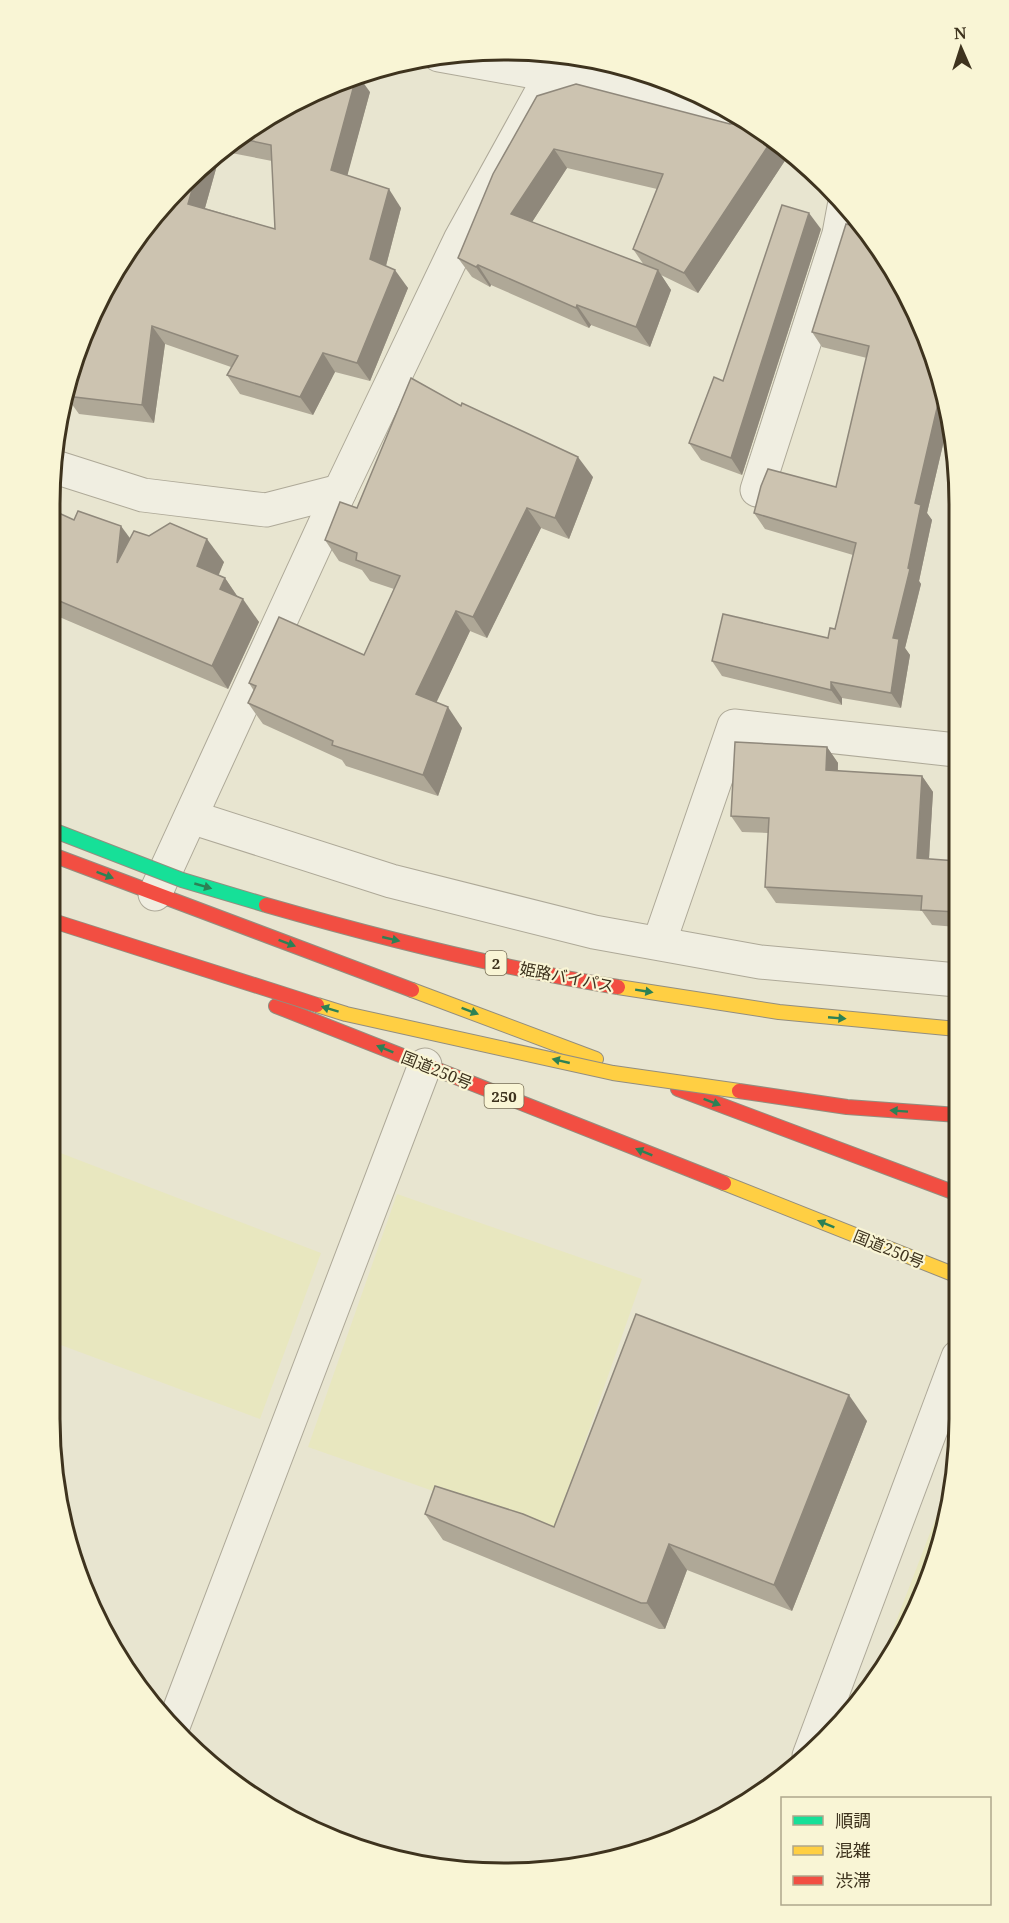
<svg xmlns="http://www.w3.org/2000/svg" width="1009" height="1923" font-family="'Noto Serif','Noto Sans JP',serif">
	<style>
		.farmland { fill: #e8e7bf }
		.lines { fill: none; stroke-linecap: round; stroke-linejoin: round }
		.street-casing { stroke: #aea998; stroke-width: 35 }
		.slow-casing { stroke: #938e7f; stroke-width: 16 }
		.jam-casing { stroke: #938e7f; stroke-width: 16 }
		.street { stroke: #f0eee1; stroke-width: 33 }
		.slow { stroke: #ffcf43; stroke-width: 14 }
		.jam { stroke: #f24e42; stroke-width: 14 }
		.fast-bridge-casing { stroke: #938e7f; stroke-width: 16; stroke-linecap: butt }
		.slow-bridge-casing { stroke: #938e7f; stroke-width: 16; stroke-linecap: butt }
		.jam-bridge-casing { stroke: #938e7f; stroke-width: 16; stroke-linecap: butt }
		.fast-bridge { stroke: #16e098; stroke-width: 14 }
		.slow-bridge { stroke: #ffcf43; stroke-width: 14 }
		.jam-bridge { stroke: #f24e42; stroke-width: 14 }
		.wall { fill: #afa897; fill-rule: evenodd }
		.shaded-wall { fill: #8f887b }
		.building { fill: #ccc3b0; stroke: #8f887b; stroke-width: 1.5 }
		.oneway { fill: #2c8155 }
		.labels { text-anchor: middle; dominant-baseline: central; stroke-width: 4.5; stroke-linejoin: round; paint-order: stroke }
		.shield { fill: #f9f5d5; stroke: #766d55; stroke-width: 1.5 }
		.shield-label { font-size: 15px; font-weight: bold; fill: #3e331e }
		.street-label { font-size: 16px; fill: #3e331e; stroke: #f9f5d5 }
		.rim { fill: none; stroke: #3e331e; stroke-width: 3 }
	</style>
	<rect width="100%" height="100%" fill="#e8e5d0"/>
	<!-- farmland -->
	<g class="farmland">
		<path d="M50,1149L321,1253L260,1419L50,1341Z"/>
		<path d="M397,1194L642,1279L553,1533L308,1447Z"/>
		<path d="M956,1465L944,1536L912,1620L890,1655L884,1653Z"/>
	</g>
	<g class="lines">
		<!-- street casing -->
		<g class="street-casing">
			<g id="street">
				<path d="M439,55L551,75L748,125"/>
				<path d="M52,466L143,495L266,510L340,491"/>
				<path d="M757,490L839,234L844,207"/>
				<path d="M191,817L391,881L594,932L760,962L957,980"/>
				<path d="M155,894L340,491L460,240L551,75L559,55"/>
				<path d="M659,943L734,726L956,750"/>
				<path d="M174,1724L425,1065"/>
				<path d="M809,1756L958,1357"/>
			</g>
		</g>
		<!-- slow casing -->
		<g class="slow-casing">
			<g id="slow">
				<path d="M412,990L596,1059"/>
				<path d="M724,1183L958,1276"/>
			</g>
		</g>
		<!-- jam casing -->
		<g class="jam-casing">
			<g id="jam">
				<path d="M50,854L412,990"/>
				<path d="M276,1006L724,1183"/>
				<path d="M678,1089L958,1194"/>
			</g>
		</g>
		<!-- street -->
		<use href="#street" class="street"/>
		<!-- slow -->
		<use href="#slow" class="slow"/>
		<!-- jam -->
		<use href="#jam" class="jam"/>
		<!-- fast-bridge casing -->
		<g class="fast-bridge-casing">
			<path id="fast-bridge" d="M50,829L182,880L266,905"/>
		</g>
		<!-- slow-bridge casing -->
		<g class="slow-bridge-casing">
			<g id="slow-bridge">
				<path d="M618,987L779,1012L957,1029"/>
				<path d="M317,1005L346,1014L613,1073L739,1091"/>
			</g>
		</g>
		<!-- jam-bridge casing -->
		<g class="jam-bridge-casing">
			<g id="jam-bridge">
				<path d="M266,905C381,938 499,968 618,987"/>
				<path d="M50,920L317,1005"/>
				<path d="M739,1091L847,1107L958,1115"/>
			</g>
		</g>
		<!-- fast-bridge -->
		<use href="#fast-bridge" class="fast-bridge"/>
		<!-- slow-bridge -->
		<use href="#slow-bridge" class="slow-bridge"/>
		<!-- jam-bridge -->
		<use href="#jam-bridge" class="jam-bridge"/>
	</g>
	<!-- wall -->
	<g class="wall">
		<path d="M608,63L623,65L694,92L659,83L657,80Z"/>
		<path d="M370,92L347,175L401,208L386,266L408,288L370,381L335,372L313,415L240,394L227,375L231,367L165,344L154,423L79,414L66,396L205,162L277,110ZM221,151L272,161L275,229L205,208Z"/>
		<path d="M537,96L730,124L740,123L743,121L790,153L698,293L661,275L671,290L650,347L591,325L589,328L491,285L490,287L472,277L458,258ZM567,168L657,189L633,249L644,265L532,222Z"/>
		<path d="M821,229L742,475L701,460L689,443L723,381Z"/>
		<path d="M925,331L949,419L927,513L932,520L919,581L921,584L905,648L910,655L901,708L842,698V705L722,676L712,661L828,638L835,629L853,555L765,529L754,513L836,487L867,358L822,347L812,332Z"/>
		<path d="M593,477L569,539L541,528L487,638L470,631L436,702L462,728L438,796L346,766L342,760L263,724L248,703L254,691L249,683L364,655L394,589L370,581L362,570L339,561L325,540L357,508Z"/>
		<path d="M50,509L74,520L130,539L224,562L218,575L225,578L238,597L259,622L228,689L50,613Z"/>
		<path d="M827,747L838,763V771L922,776L933,792L929,859L957,861V927L932,925L922,911L776,903L765,887L768,833L742,832L731,816Z"/>
		<path d="M867,1421L792,1611L687,1570L665,1629H659L443,1540L425,1514L554,1527Z"/>
	</g>
	<!-- shaded-wall -->
	<g class="shaded-wall">
		<path d="M357,74L370,92L344,188L331,170Z"/>
		<path d="M772,140L790,153L698,293L684,273Z"/>
		<path d="M554,149L567,168L525,233L511,214Z"/>
		<path d="M221,151L201,222L188,204L198,169L205,162Z"/>
		<path d="M389,189L401,208L383,277L370,259Z"/>
		<path d="M809,213L821,229L742,475L731,458Z"/>
		<path d="M478,265L491,285L490,287L476,267Z"/>
		<path d="M395,270L408,288L370,381L357,363Z"/>
		<path d="M658,270L671,290L650,347L636,327Z"/>
		<path d="M577,305L591,325L589,328L576,308Z"/>
		<path d="M152,326L165,344L154,423L142,405Z"/>
		<path d="M323,353L335,372L313,415L300,397Z"/>
		<path d="M941,391L949,419L927,513L932,520L919,581L921,584L905,648L910,655L901,708L891,693L893,638L908,568L915,503Z"/>
		<path d="M578,457L593,477L569,539L555,518Z"/>
		<path d="M527,508L541,528L487,638L473,617Z"/>
		<path d="M121,526L138,549L117,563Z"/>
		<path d="M207,539L224,562L213,589L197,566Z"/>
		<path d="M225,578L241,602L220,589Z"/>
		<path d="M243,599L259,622L228,689L212,666Z"/>
		<path d="M456,611L470,631L431,714L416,694Z"/>
		<path d="M831,682L842,698V705L831,690Z"/>
		<path d="M448,707L462,728L438,796L423,775Z"/>
		<path d="M827,747L838,763L837,785L826,770Z"/>
		<path d="M922,776L933,792L928,874L917,858Z"/>
		<path d="M849,1395L867,1421L792,1611L774,1585Z"/>
		<path d="M669,1544L687,1570L665,1629L647,1603Z"/>
	</g>
	<!-- building -->
	<g class="building">
		<path d="M357,74L331,170L389,189L370,259L395,270L357,363L323,353L300,397L227,375L238,356L152,326L142,405L66,396L68,380L97,303L144,227L198,169L188,204L275,229L271,145L238,138L277,110Z"/>
		<path d="M576,84L730,124L740,123L743,121L772,140L684,273L633,249L663,174L554,149L511,214L658,270L636,327L577,305L576,308L478,265L476,267L458,258L493,174L537,96Z"/>
		<path d="M782,205L809,213L731,458L689,443L714,377L723,381Z"/>
		<path d="M846,224L862,228L883,251L925,331L941,391L915,503L921,505L908,568L910,569L893,638L899,639L891,693L831,682V690L712,661L723,614L828,638L830,628L835,629L856,543L754,513L761,486L768,469L836,487L869,346L812,332Z"/>
		<path d="M411,378L461,406L462,403L578,457L555,518L527,508L473,617L456,611L416,694L448,707L423,775L332,745L333,741L248,703L256,686L249,683L279,617L364,655L400,576L356,560L357,553L325,540L340,502L357,508Z"/>
		<path d="M50,509L74,520L78,511L121,526L117,563L134,531L149,536L170,523L207,539L197,566L225,578L220,589L243,599L212,666L50,597Z"/>
		<path d="M735,742L827,747L826,770L922,776L917,858L957,861V912L921,910L922,896L765,887L769,818L731,816Z"/>
		<path d="M636,1314L849,1395L774,1585L669,1544L647,1603H641L425,1514L435,1486L523,1514L554,1527Z"/>
	</g>
	<!-- one-way arrows -->
	<defs><path id="oneway-solid" d="M-6-.8H1V-3.2L6.5 0L1 3.2V.8H-6Z" transform="scale(1.5)"/></defs>
	<g class="oneway">
		<use href="#oneway-solid" transform="translate(105 875) rotate(21)"/>
		<use href="#oneway-solid" transform="translate(203 886) rotate(16)"/>
		<use href="#oneway-solid" transform="translate(391 939) rotate(13)"/>
		<use href="#oneway-solid" transform="translate(287 943) rotate(21)"/>
		<use href="#oneway-solid" transform="translate(644 991) rotate(9)"/>
		<use href="#oneway-solid" transform="translate(330 1009) rotate(-163)"/>
		<use href="#oneway-solid" transform="translate(470 1011) rotate(21)"/>
		<use href="#oneway-solid" transform="translate(837 1018) rotate(5)"/>
		<use href="#oneway-solid" transform="translate(385 1049) rotate(-158)"/>
		<use href="#oneway-solid" transform="translate(561 1061) rotate(-167)"/>
		<use href="#oneway-solid" transform="translate(712 1102) rotate(21)"/>
		<use href="#oneway-solid" transform="translate(899 1111) rotate(-176)"/>
		<use href="#oneway-solid" transform="translate(644 1152) rotate(-158)"/>
		<use href="#oneway-solid" transform="translate(826 1224) rotate(-158)"/>
	</g>
	<g class="labels">
		<!-- shield labels -->
		<g class="shield">
			<rect x="485.5" y="951" width="21" height="24" rx="4.5"/>
			<rect x="484.5" y="1084" width="39" height="24" rx="4.5"/>
		</g>
		<g class="shield-label">
			<text x="496" y="963">2</text>
			<text x="504" y="1096">250</text>
		</g>
		<!-- street labels -->
		<g class="street-label">
			<text transform="translate(567 977) rotate(11)">姫路バイパス</text>
			<text transform="translate(437 1070) rotate(22)">国道250号</text>
			<text transform="translate(889 1249) rotate(22)">国道250号</text>
		</g>
	</g>
	<!-- crop -->
	<path d="M0 0H1009V1923H0ZM504 60H505A444 444 0 0 1 949 504V1419A444 444 0 0 1 505 1863H504A444 444 0 0 1 60 1419V504A444 444 0 0 1 504 60Z" fill="#f9f5d5" fill-rule="evenodd"/>
	<path class="rim" d="M504 60H505A444 444 0 0 1 949 504V1419A444 444 0 0 1 505 1863H504A444 444 0 0 1 60 1419V504A444 444 0 0 1 504 60Z"/>
	<!-- legend -->
	<rect x="781" y="1797" width="210" height="108" fill="#f9f5d5" stroke="#aea78c" stroke-width="1.5"/>
	<rect x="793" y="1816" width="30" height="9" fill="#16e098" stroke="#aea78c" stroke-width="1.5"/>
	<text x="835" y="1827" font-size="18" fill="#3e331e">順調</text>
	<rect x="793" y="1846" width="30" height="9" fill="#ffcf43" stroke="#aea78c" stroke-width="1.5"/>
	<text x="835" y="1857" font-size="18" fill="#3e331e">混雑</text>
	<rect x="793" y="1876" width="30" height="9" fill="#f24e42" stroke="#aea78c" stroke-width="1.5"/>
	<text x="835" y="1887" font-size="18" fill="#3e331e">渋滞</text>
	<!-- north arrow -->
	<g transform="translate(961 48) rotate(357)" stroke="#f9f5d5" stroke-width="4.5" paint-order="stroke">
	<path d="M0-4.5L10 22L0 15L-10 22Z" fill="#3e331e"/>
	<text y="-9" font-size="16" font-weight="bold" text-anchor="middle" fill="#3e331e">N</text>
	</g>
</svg>
